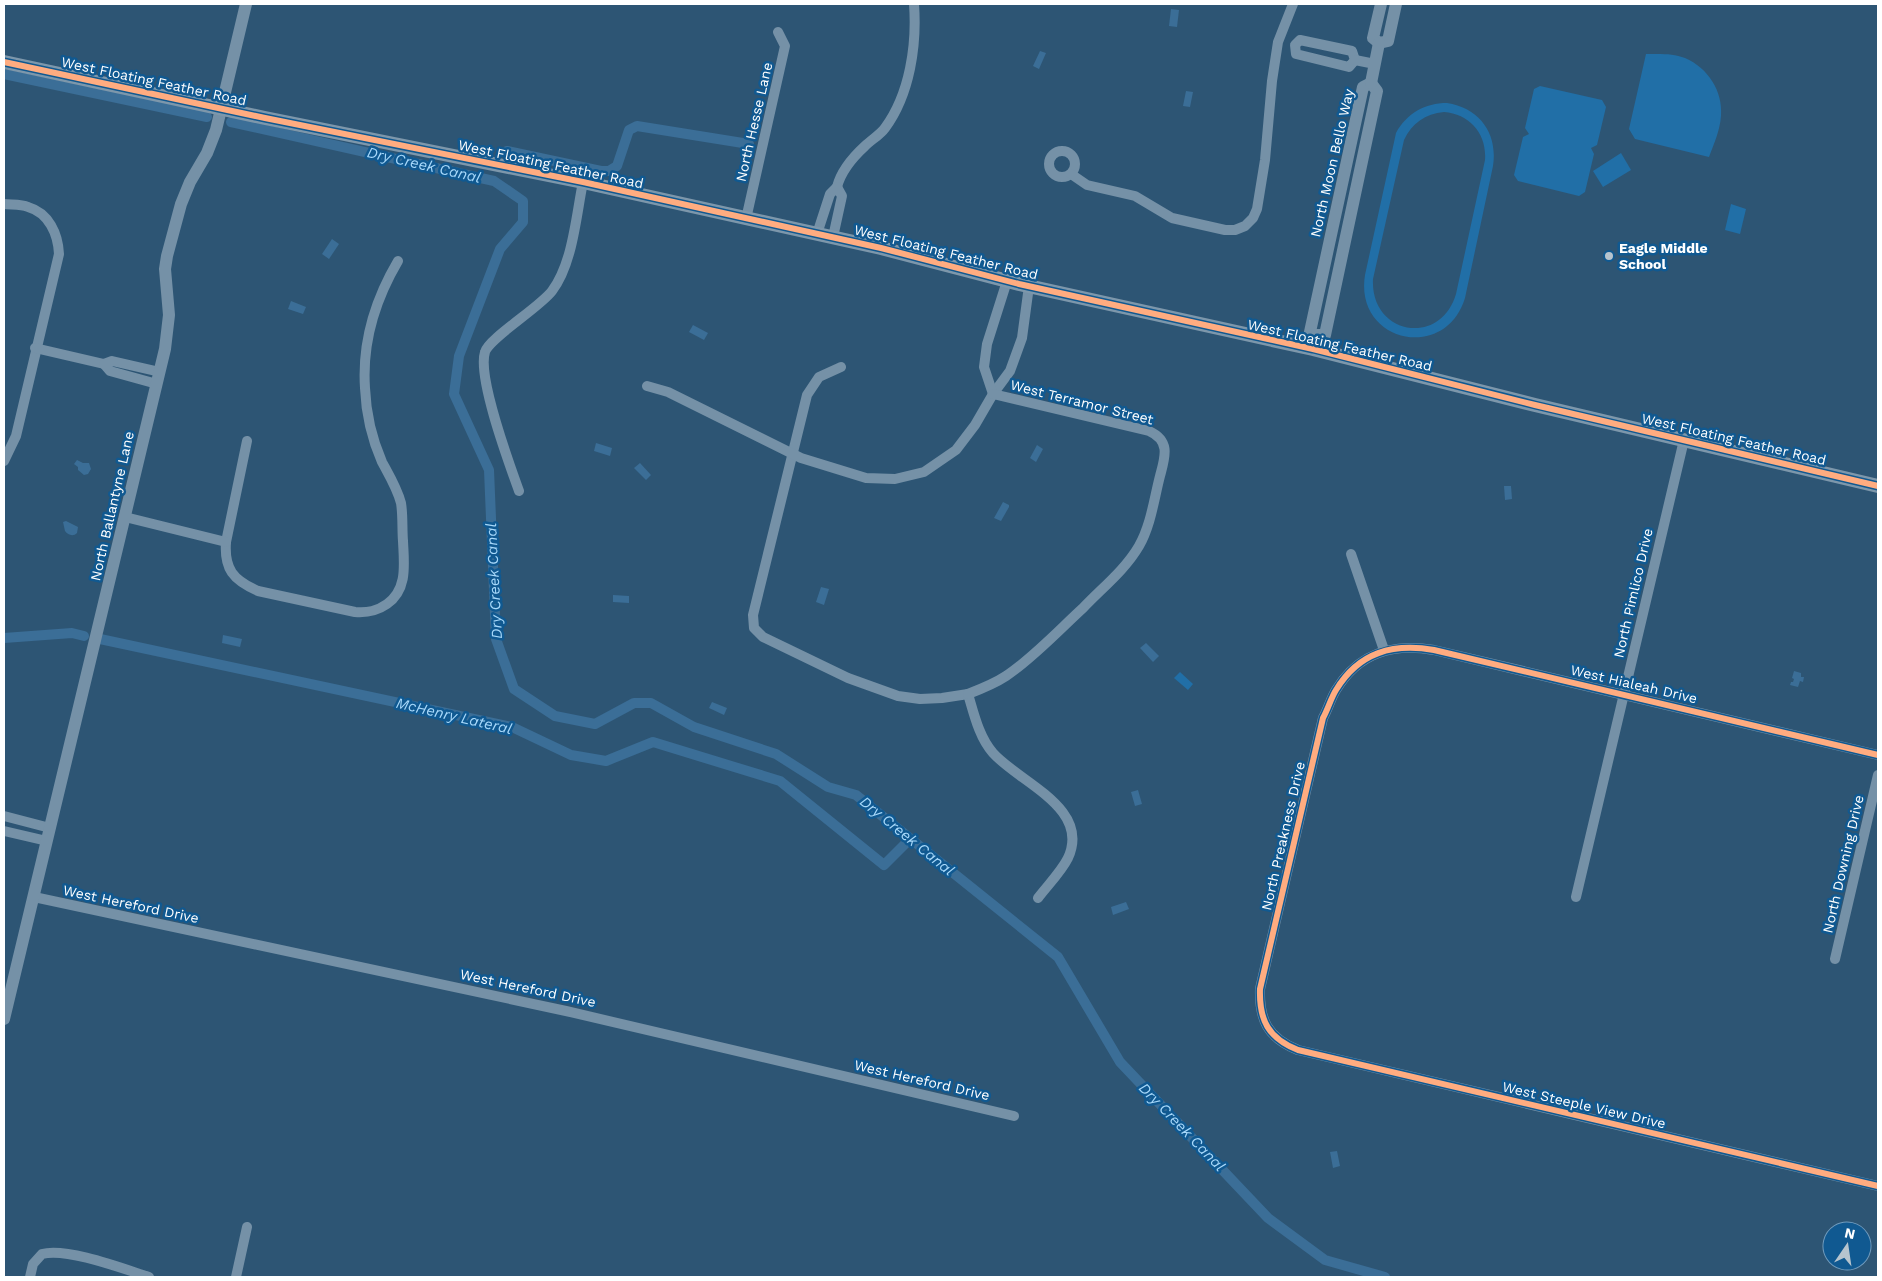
<svg xmlns="http://www.w3.org/2000/svg" width="1882" height="1281" font-family="'Work Sans',sans-serif">
	<style>
		.green { fill: #216fa7; fill-rule: evenodd }
		.water { fill: #3b6e97 }
		.lines { fill: none; stroke-linecap: round; stroke-linejoin: round }
		.canal { stroke: #3b6e97; stroke-width: 10 }
		.minor { stroke: #7591a7; stroke-width: 10 }
		.tertiary { stroke: #7591a7; stroke-width: 12 }
		.secondary { stroke: #7d97ab; stroke-width: 14 }
		.cycleway-casing { stroke: #105991; stroke-width: 9 }
		.cycleway { stroke: #ffac80; stroke-width: 6 }
		.poi-dot { fill: #b6c4ce; stroke: #105991; stroke-width: 2 }
		.labels { text-anchor: middle; dominant-baseline: central; stroke-width: 5; stroke-linejoin: round; paint-order: stroke }
		.street-label { font-size: 14px; fill: #fff; stroke: #105991 }
		.poi-label { font-size: 14px; font-weight: bold; fill: #fff; stroke: #105991; text-anchor: start }
		.water-label { font-size: 15px; font-style: italic; fill: #a7d8fa; stroke: #105991 }
	</style>
	<rect width="100%" height="100%" fill="#2d5574"/>
	<!-- green -->
	<g class="green">
		<path d="M1646,54C1659,54 1673,53 1685,58C1708,68 1723,91 1721,116C1720,130 1714,144 1709,157L1635,139L1629,129Z"/>
		<path d="M1540,86L1602,100L1606,107L1597,145L1591,148L1594,154L1585,192L1579,196L1518,181L1514,175L1523,137L1529,134L1525,128L1534,89Z"/>
		<path d="M1447,103C1480,108 1498,134 1493,166L1465,298C1445,363 1354,342 1365,275L1396,133C1407,113 1425,103 1447,103ZM1444,112C1470,114 1487,134 1485,160L1456,294C1440,348 1370,334 1373,279L1404,140C1412,123 1425,114 1444,112Z"/>
		<path d="M1621,153L1631,170L1603,187L1593,171Z"/>
		<path d="M1731,204L1746,209L1740,234L1725,230Z"/>
		<path d="M1180,672L1193,684L1188,690L1174,678Z"/>
	</g>
	<!-- water -->
	<g class="water">
		<path d="M1171,9L1179,10L1177,27L1169,26Z"/>
		<path d="M1040,51L1046,53L1039,69L1033,66Z"/>
		<path d="M1186,91L1193,92L1190,107L1183,106Z"/>
		<path d="M332,239L339,244L329,259L322,254Z"/>
		<path d="M291,301L306,307L303,314L288,309Z"/>
		<path d="M693,325L708,333L704,340L689,332Z"/>
		<path d="M596,443L612,448L610,456L594,451Z"/>
		<path d="M1037,445L1043,449L1036,462L1030,458Z"/>
		<path d="M77,460L83,463H89L91,469L88,474L84,475L78,470V467L74,464Z"/>
		<path d="M640,463L651,475L646,480L634,468Z"/>
		<path d="M1504,486H1511L1512,499L1505,500Z"/>
		<path d="M1003,502L1009,505V507L1001,521L994,518Z"/>
		<path d="M66,521L78,527L77,533C73,537 68,535 65,531L63,522Z"/>
		<path d="M821,587L829,589L824,605L816,602Z"/>
		<path d="M613,595L629,596V603L613,602Z"/>
		<path d="M223,635L242,639L240,647L222,643Z"/>
		<path d="M1146,643L1159,656L1153,662L1140,648Z"/>
		<path d="M1794,671L1801,673V677H1804L1803,682L1800,681L1798,687L1790,685L1791,682H1793L1794,679L1792,678Z"/>
		<path d="M712,702L727,708L724,715L709,708Z"/>
		<path d="M1138,790L1142,804L1135,806L1131,792Z"/>
		<path d="M1126,902L1129,909L1113,915L1111,907Z"/>
		<path d="M1337,1151L1340,1166L1333,1168L1330,1152Z"/>
	</g>
	<g class="lines">
		<!-- canal -->
		<g class="canal">
			<path d="M4,74L207,117"/>
			<path d="M231,122L494,181L523,201V222L500,249L459,356L454,394L489,470L496,639L514,689L555,716L595,724L634,703H651L694,727L776,754L828,787L856,795L1058,957L1120,1062L1268,1218L1325,1260L1385,1277"/>
			<path d="M507,151L601,171H609L617,166L629,130L637,126L749,144"/>
			<path d="M4,638L72,633L84,636"/>
			<path d="M100,639L512,727L571,755L606,761L653,742L780,781L884,865L910,839"/>
		</g>
		<!-- minor -->
		<g class="minor">
			<path d="M1300,40L1352,51L1355,60L1349,67L1296,54L1295,45Z"/>
			<path d="M1355,60L1375,64"/>
			<circle cx="1062" cy="164" r="13"/>
			<path d="M1071,174L1087,185L1135,196L1172,218L1225,230H1235L1245,226L1253,218L1257,209L1265,160L1272,81L1278,42L1293,4"/>
			<path d="M837,187C841,171 853,157 865,146C871,140 880,135 885,128C910,94 917,45 914,4"/>
			<path d="M4,204C11,205 21,204 28,207C49,213 58,234 59,254L16,436L4,461"/>
			<path d="M746,219L785,46L778,32"/>
			<path d="M817,234L830,194L837,187L842,196L833,237"/>
			<path d="M35,348L104,364"/>
			<path d="M841,367L819,377L807,395L753,615L754,628L763,637L848,678L898,696L920,699L942,698L968,694C974,714 979,737 993,753C1020,783 1091,808 1068,858C1061,872 1047,886 1038,898"/>
			<path d="M157,384L110,371L104,364L112,361L160,372"/>
			<path d="M647,386L668,392L801,458L866,478L895,479L924,472L956,450L975,425L993,394L1010,371L1022,338L1029,286"/>
			<path d="M993,394L984,367L987,344L1007,281"/>
			<path d="M247,441L226,542C224,569 233,580 258,591L355,612C368,613 377,611 387,604C408,589 404,564 403,541C402,529 403,515 401,503C397,488 389,475 382,462C372,439 366,413 365,388C362,343 375,300 398,261"/>
			<path d="M519,491C509,463 477,377 485,352C489,338 539,308 552,291C573,263 576,216 583,182"/>
			<path d="M125,517L226,542"/>
			<path d="M1351,554L1384,650"/>
			<path d="M968,694C981,689 994,684 1006,676C1032,659 1060,629 1083,608C1102,588 1125,570 1139,546C1151,525 1154,499 1160,476C1165,457 1171,441 1149,431L993,394"/>
			<path d="M1878,755L1434,650C1393,643 1359,652 1336,690C1331,698 1328,709 1323,718L1260,989C1259,1020 1268,1038 1298,1050L1878,1186"/>
			<path d="M4,816L50,828"/>
			<path d="M4,831L47,841"/>
			<path d="M34,897L566,1011L1014,1116"/>
			<path d="M1576,897L1684,440"/>
			<path d="M1835,959L1878,775"/>
			<path d="M30,1277L33,1264L42,1254C66,1247 124,1269 149,1277"/>
			<path d="M236,1277L247,1227"/>
		</g>
		<!-- tertiary -->
		<g class="tertiary">
			<path d="M1379,43L1388,41L1396,4"/>
			<path d="M1379,43L1373,38L1381,4"/>
			<path d="M1371,83L1377,91L1325,335H1316L1310,332L1363,87Z"/>
			<path d="M1371,83L1379,43"/>
			<path d="M4,1019L165,349L169,315L165,269L167,256L181,204L190,182L207,153L216,130L246,4"/>
		</g>
		<!-- secondary -->
		<path class="secondary" d="M4,62L265,118L583,182L881,248L1019,284L1313,349L1535,405L1878,486"/>
		<!-- cycleway casing -->
		<g class="cycleway-casing">
			<g id="cycleway">
				<path d="M4,62L265,118L583,182L881,248L1019,284L1313,349L1535,405L1878,486"/>
				<path d="M1878,755L1434,650C1393,643 1359,652 1336,690C1331,698 1328,709 1323,718L1260,989C1259,1020 1268,1038 1298,1050L1878,1186"/>
			</g>
		</g>
		<!-- cycleway -->
		<use href="#cycleway" class="cycleway"/>
	</g>
	<!-- markers -->
	<circle class="poi-dot" cx="1609" cy="256" r="5"/>
	<g class="labels">
		<!-- street labels -->
		<g class="street-label">
			<text transform="translate(154 81) rotate(12)">West Floating Feather Road</text>
			<text transform="translate(754 122) rotate(-77)">North Hesse Lane</text>
			<text transform="translate(1332 163) rotate(-77)">North Moon Bello Way</text>
			<text transform="translate(551 164) rotate(12)">West Floating Feather Road</text>
			<text transform="translate(946 252) rotate(14)">West Floating Feather Road</text>
			<text transform="translate(1340 345) rotate(13)">West Floating Feather Road</text>
			<text transform="translate(1082 402) rotate(14)">West Terramor Street</text>
			<text transform="translate(1734 439) rotate(13)">West Floating Feather Road</text>
			<text transform="translate(112 506) rotate(-77)">North Ballantyne Lane</text>
			<text transform="translate(1633 593) rotate(-77)">North Pimlico Drive</text>
			<text transform="translate(1634 684) rotate(13)">West Hialeah Drive</text>
			<text transform="translate(1283 836) rotate(-77)">North Preakness Drive</text>
			<text transform="translate(1843 864) rotate(-77)">North Downing Drive</text>
			<text transform="translate(131 904) rotate(12)">West Hereford Drive</text>
			<text transform="translate(528 988) rotate(12)">West Hereford Drive</text>
			<text transform="translate(922 1080) rotate(13)">West Hereford Drive</text>
			<text transform="translate(1584 1105) rotate(13)">West Steeple View Drive</text>
		</g>
		<!-- poi labels -->
		<g class="poi-label">
			<text x="1619" y="248">Eagle Middle<tspan x="1619" dy="16">School</tspan></text>
		</g>
		<!-- water labels -->
		<g class="water-label">
			<text transform="translate(424 165) rotate(13)">Dry Creek Canal</text>
			<text transform="translate(494 581) rotate(-93)">Dry Creek Canal</text>
			<text transform="translate(454 716) rotate(13)">McHenry Lateral</text>
			<text transform="translate(907 836) rotate(39)">Dry Creek Canal</text>
			<text transform="translate(1182 1127) rotate(46)">Dry Creek Canal</text>
		</g>
	</g>
	<!-- border -->
	<rect width="1882" height="1281" fill="none" stroke="#ffffff" stroke-width="10"/>
	<!-- north arrow -->
	<g transform="translate(1847 1246) rotate(13)"><circle r="24" fill="#105991" stroke="#709bbd"/>
	<path d="M0-4L9 19L0 12L-9 19Z" fill="#b6c4ce"/>
	<text y="-8" font-size="14" font-weight="bold" text-anchor="middle" fill="#ffffff">N</text>
	</g>
</svg>
